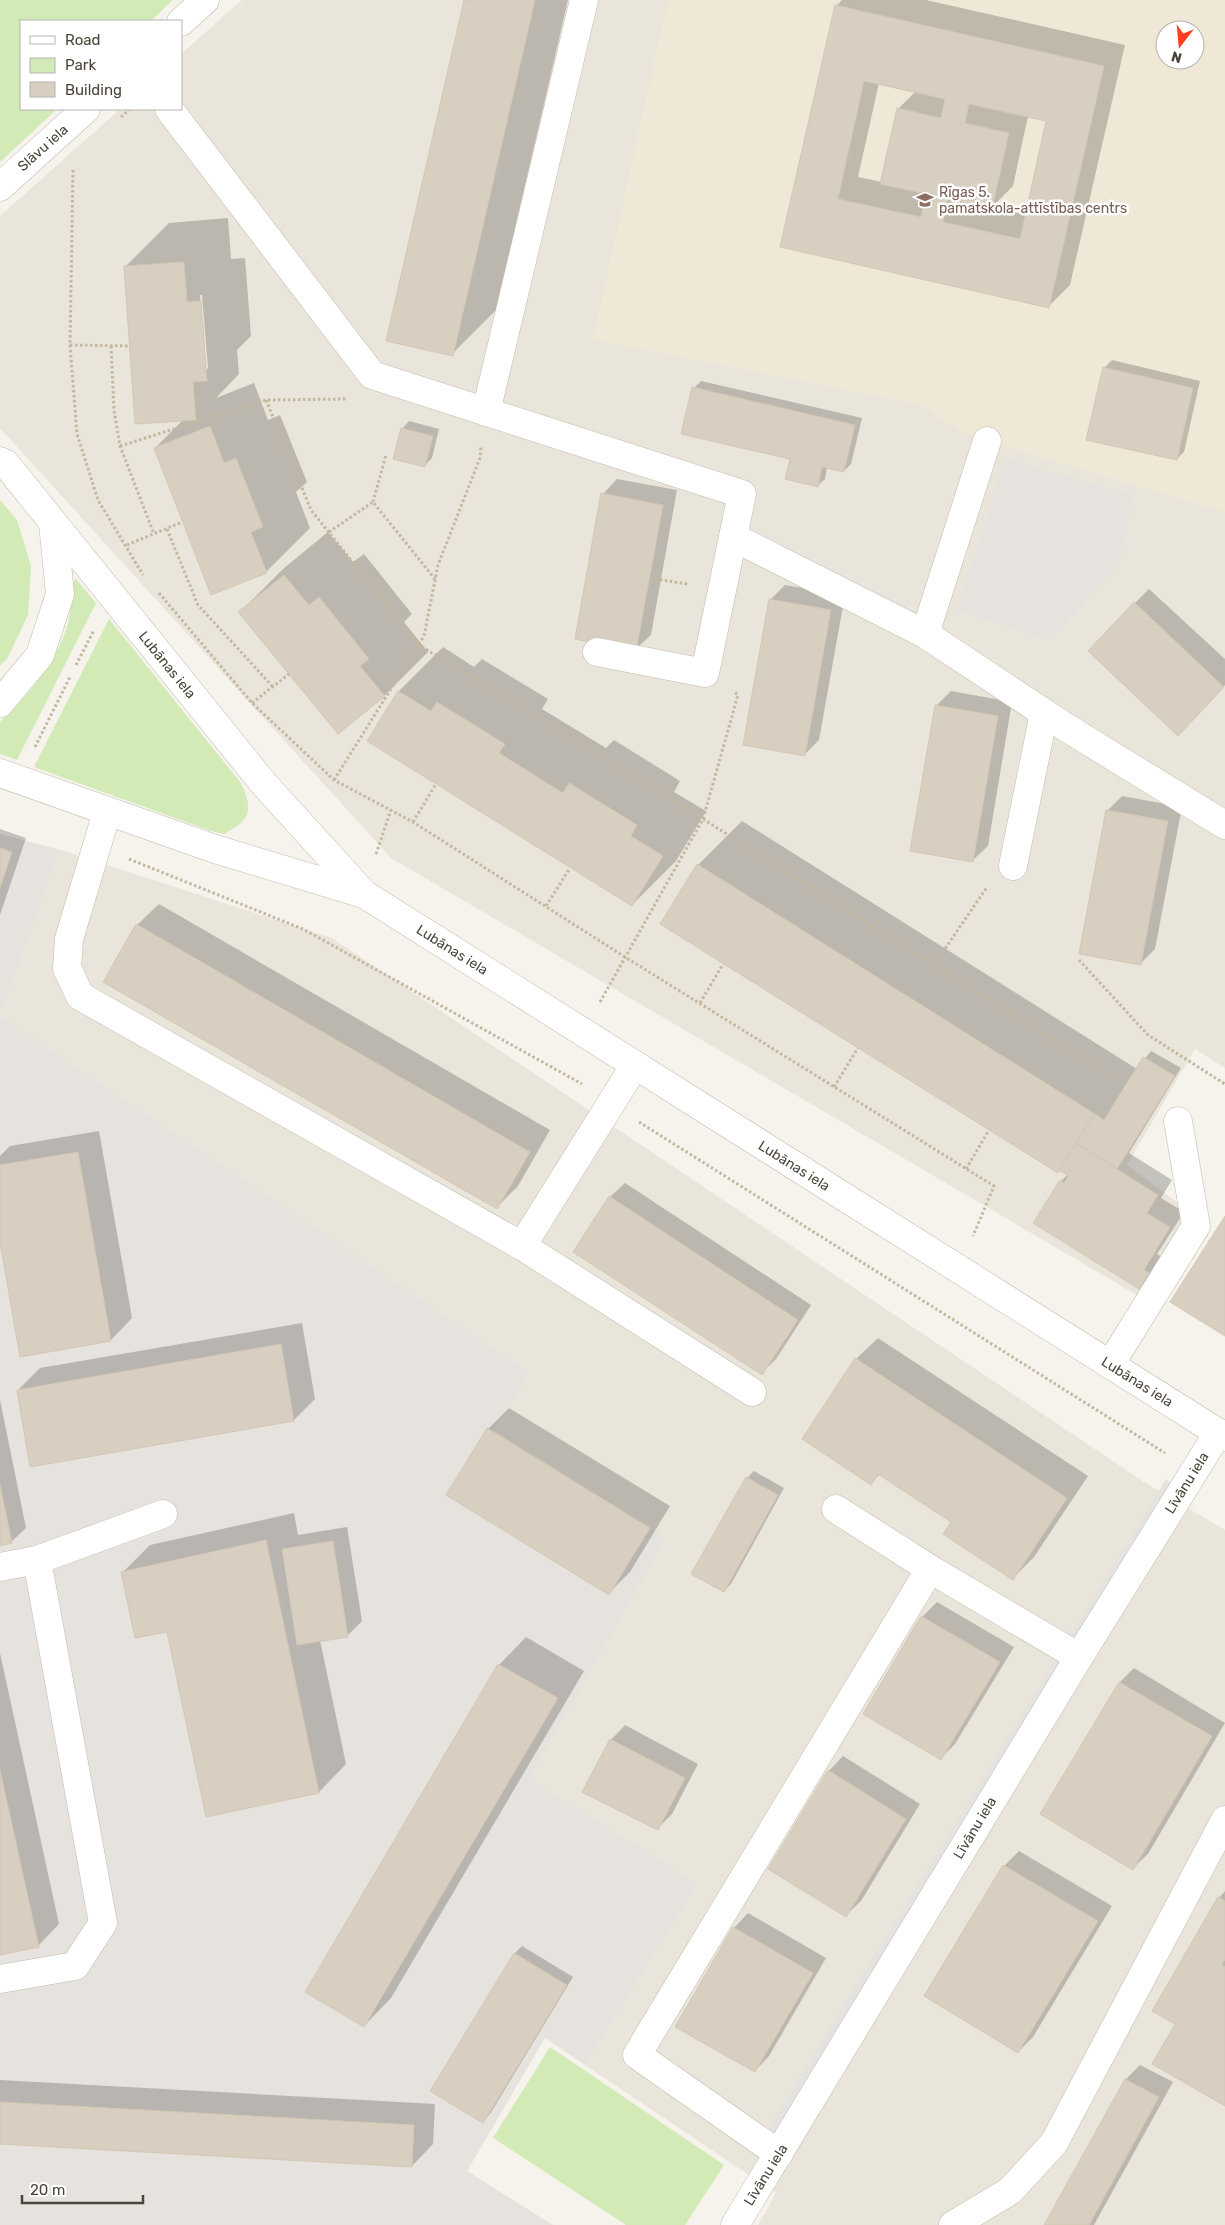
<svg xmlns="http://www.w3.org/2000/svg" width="1225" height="2225" font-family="Rubik,sans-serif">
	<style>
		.residential { fill: #eae5da; fill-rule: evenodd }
		.industrial { fill: #e6e2dd }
		.education { fill: #efe8d6; fill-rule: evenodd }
		.green { fill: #d2eab5 }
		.parking { fill: #e5e3e0 }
		.shadow { fill: #0003; fill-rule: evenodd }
		.building { fill: #d8cfc1; stroke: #d3c7b4; fill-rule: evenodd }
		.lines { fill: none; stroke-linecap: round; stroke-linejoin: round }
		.minor-casing { stroke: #c2bbae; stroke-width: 29 }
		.path { stroke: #c4b79f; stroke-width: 3; stroke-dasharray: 2.5 2.5; stroke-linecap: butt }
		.minor { stroke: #fff; stroke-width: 28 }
		.labels { text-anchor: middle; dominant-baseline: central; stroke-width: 5; stroke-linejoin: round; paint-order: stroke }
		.street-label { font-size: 14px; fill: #4b4439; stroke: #fff }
		.education-label { font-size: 14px; fill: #785e54; stroke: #fff; text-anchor: start }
	</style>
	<rect width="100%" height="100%" fill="#f6f3ec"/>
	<!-- residential -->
	<g class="residential">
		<path d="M242,0H1225V1068L1195,1049L1127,1165L1189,1211L1142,1298L391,858L0,428V216L120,109H181V54ZM1165,30H1195V60H1165Z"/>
		<path d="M61,850L332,938L1144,1482L1225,1530V2225H758L776,2193L585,2065L699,1884L530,1778L667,1538L493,1430L531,1373L0,1015Z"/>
	</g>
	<!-- industrial -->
	<g class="industrial">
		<path d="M1005,459L1133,495L1119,564L1050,641L957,611Z"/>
		<path d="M0,834L61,850L0,1015L531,1373L493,1431L667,1538L530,1778L699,1884L585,2065L545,2038L467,2171L553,2225H0Z"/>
	</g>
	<!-- education -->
	<path class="education" d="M668,0H1225V512L964,434L919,404L593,339ZM1165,30H1195V60H1165Z"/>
	<!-- green -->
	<g class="green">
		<path d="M0,0H173L151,21H21V109H57L0,162Z"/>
		<path d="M0,500L17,520L31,566L28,615L7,659L0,665Z"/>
		<path d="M75,578L96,603L17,760L0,754V722C30,693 55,665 68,624C72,609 70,593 75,578Z"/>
		<path d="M109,619L240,782C254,809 251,820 224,834L211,831L34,767Z"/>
		<path d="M550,2047L724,2165L685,2225H626L493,2138Z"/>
	</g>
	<!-- parking -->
	<path class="parking" d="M1166,1479L1175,1486L769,2147L760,2141Z"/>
	<!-- shadow -->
	<g class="shadow">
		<path d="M466,0H568L496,310L452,354Z"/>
		<path d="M842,0H926L1125,45L1070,285L1049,306L782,246L836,6ZM879,83L916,91L898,109L882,182L858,177ZM1028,116L1048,121L1027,215L992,207L1013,186Z"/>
		<path d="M228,218L231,259L245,258L251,336L237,350L239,374L216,398L254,383L268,420L280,415L307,482L296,492L310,528L266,572L155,448L184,419L125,267L169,223ZM200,295H202L208,368L205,371Z"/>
		<path d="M1112,360L1200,381L1184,452L1177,459L1105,367Z"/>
		<path d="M701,381L862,418L851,464L844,471L827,467L825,479L817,486L791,458L694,388Z"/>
		<path d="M409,421L439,429L432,458L425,465L402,429Z"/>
		<path d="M617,479L677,490L651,635L636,649L603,494Z"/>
		<path d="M328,532L353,562L364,554L412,614L404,622L428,652L384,696L240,612L284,568Z"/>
		<path d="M785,585L845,595L819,740L804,755L770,600Z"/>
		<path d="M1149,589L1225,659V685L1193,720L1135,603Z"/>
		<path d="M443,647L474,667L482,659L548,699L542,709L606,748L614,740L680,781L674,792L706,811L676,861L632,905L368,741L399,691Z"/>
		<path d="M951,691L1012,702L988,846L973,860L937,705Z"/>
		<path d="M1122,796L1182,807L1155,949L1140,964L1107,811Z"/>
		<path d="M742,821L1137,1069L1151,1051L1181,1068L1129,1153L1172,1180L1161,1198L1184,1212L1157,1254L1163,1258L1154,1273L1139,1288L1061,1181L1068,1174L698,865Z"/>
		<path d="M0,829L26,838L0,915Z"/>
		<path d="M159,904L550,1130L518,1186L497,1207L137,925Z"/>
		<path d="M99,1131L132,1318L111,1340L0,1235V1156L10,1146Z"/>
		<path d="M625,1183L811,1305L776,1359L762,1373L610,1197Z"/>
		<path d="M302,1323L315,1399L294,1420L18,1390L40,1368Z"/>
		<path d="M878,1338L1088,1476L1034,1557L1013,1578L952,1521L880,1474L871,1483L856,1359Z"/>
		<path d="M0,1400L26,1528L11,1542L0,1544Z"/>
		<path d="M509,1408L670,1506L630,1572L609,1593L488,1429Z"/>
		<path d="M754,1471L784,1488L731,1584L724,1591L747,1478Z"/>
		<path d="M294,1513L298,1535L347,1527L362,1621L347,1636L320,1640L346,1764L319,1792L168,1630L123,1572L150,1545Z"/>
		<path d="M937,1602L1014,1647L955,1744L940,1759L864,1713L922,1617Z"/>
		<path d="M526,1637L584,1671L391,1998L364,2026L306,1992L499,1665Z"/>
		<path d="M0,1653L59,1924L38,1946L0,1954Z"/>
		<path d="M1134,1668L1225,1723L1148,1854L1133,1868L1042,1814L1120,1682Z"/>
		<path d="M625,1725L698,1764L672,1814L657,1829L611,1740Z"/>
		<path d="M843,1756L920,1804L861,1901L846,1915L829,1771Z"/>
		<path d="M1019,1851L1112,1906L1033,2037L1018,2052L926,1995L1004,1866Z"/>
		<path d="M1225,1891V2104L1177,2024L1219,1898Z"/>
		<path d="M748,1913L826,1958L769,2056L755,2071L734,1928Z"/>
		<path d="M522,1946L573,1977L490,2114L483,2121L432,2090L515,1953Z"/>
		<path d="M1140,2065L1173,2082L1094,2225H1046L1126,2079Z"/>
		<path d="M0,2080L435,2104L433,2144L412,2166L0,2142Z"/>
	</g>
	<!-- building -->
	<g class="building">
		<path d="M464,0H535L453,356L386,341Z"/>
		<path d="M835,5L1104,66L1049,308L780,247ZM864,81L945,99L941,118L897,108L880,184L926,194L921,217L838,199ZM969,104L1046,121L1020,239L943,222L948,199L992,209L1009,133L965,123Z"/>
		<path d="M184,262L187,302L201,301L207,381L193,382L196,420L135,424L124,266Z"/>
		<path d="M1103,367L1193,388L1177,460L1086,440Z"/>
		<path d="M692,387L855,425L844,472L822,467L818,487L785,479L790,459L681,434Z"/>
		<path d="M210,426L224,463L236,458L263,527L251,532L267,573L211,595L154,448Z"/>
		<path d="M401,428L433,436L425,467L393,459Z"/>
		<path d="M601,493L663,505L636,651L575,639Z"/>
		<path d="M284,575L309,605L319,597L369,659L360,666L385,696L338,734L238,612Z"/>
		<path d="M769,599L831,610L805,756L743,745Z"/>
		<path d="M1134,602L1224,687L1178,736L1088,651Z"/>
		<path d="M398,691L431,711L437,702L505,744L499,753L563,793L569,783L637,825L631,836L663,856L632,906L367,741Z"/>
		<path d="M935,705L998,716L973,862L910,851Z"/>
		<path d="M1106,810L1168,821L1141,965L1079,954Z"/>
		<path d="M0,848L12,852L0,888Z"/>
		<path d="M697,864L1095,1114L1058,1173L660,924Z"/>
		<path d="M136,924L530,1152L497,1209L103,982Z"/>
		<path d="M1143,1057L1175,1076L1117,1169L1076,1143L1095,1114L1104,1120Z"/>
		<path d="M1076,1143L1158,1195L1147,1213L1170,1227L1144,1270L1149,1273L1139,1289L1033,1223L1060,1180L1064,1183L1068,1176L1059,1170Z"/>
		<path d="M78,1152L111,1341L20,1357L0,1242V1165Z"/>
		<path d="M609,1196L798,1320L762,1375L573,1252Z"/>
		<path d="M1225,1216V1336L1170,1302Z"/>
		<path d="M281,1344L294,1421L30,1467L17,1390Z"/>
		<path d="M855,1358L1067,1498L1013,1580L943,1534L951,1522L878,1474L871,1485L802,1439Z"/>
		<path d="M487,1428L650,1528L609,1595L446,1495Z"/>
		<path d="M746,1477L778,1495L724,1592L691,1574Z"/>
		<path d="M0,1485L12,1543L0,1546Z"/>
		<path d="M266,1540L319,1793L206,1817L167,1632L135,1638L121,1572Z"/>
		<path d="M333,1541L348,1637L297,1645L282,1549Z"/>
		<path d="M921,1616L1000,1662L941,1760L863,1714Z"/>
		<path d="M498,1664L558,1698L364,2027L305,1992Z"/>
		<path d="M1119,1682L1212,1736L1133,1870L1040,1814Z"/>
		<path d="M610,1739L685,1778L658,1830L582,1792Z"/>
		<path d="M0,1770L39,1947L0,1955Z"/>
		<path d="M828,1770L906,1819L846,1917L768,1869Z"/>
		<path d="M1003,1865L1098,1921L1018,2053L924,1996Z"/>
		<path d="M1218,1897L1225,1901V1959L1222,1965L1225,1967V2106L1152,2064L1175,2024L1152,2011Z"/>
		<path d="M733,1927L813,1973L755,2072L675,2027Z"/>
		<path d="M514,1953L567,1985L483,2123L430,2091Z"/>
		<path d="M1125,2079L1159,2097L1089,2225H1044Z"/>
		<path d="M0,2102L414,2125L412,2167L0,2144Z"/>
	</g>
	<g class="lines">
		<!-- minor casing -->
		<g class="minor-casing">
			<g id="minor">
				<path d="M181,22L205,0"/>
				<path d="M169,109L372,375L742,494L733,537L925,634L1067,728L1225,825"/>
				<path d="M0,187L86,109"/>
				<path d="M486,412L584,0"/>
				<path d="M0,461L6,464L264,784L364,894L1225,1437"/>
				<path d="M925,634L987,441"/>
				<path d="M597,652L705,673L733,537"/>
				<path d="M0,703L40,655L60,594L53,523"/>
				<path d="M0,773L215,849L364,894"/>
				<path d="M107,812L69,939L67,968L80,996L522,1246L752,1392"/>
				<path d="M1013,866L1044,713"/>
				<path d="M522,1246L635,1065"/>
				<path d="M1110,1365L1196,1226L1178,1121"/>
				<path d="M0,1567L37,1560L163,1514"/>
				<path d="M930,1569L1079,1657"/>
				<path d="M0,1979L75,1966L103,1923L37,1560"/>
				<path d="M779,2154L637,2055L930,1569L836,1509"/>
				<path d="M735,2225L1079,1657L1218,1433"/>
				<path d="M953,2225L1010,2191L1054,2143L1225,1820"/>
			</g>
		</g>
		<!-- path -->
		<g class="path">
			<path d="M121,117L130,109"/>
			<path d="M73,170L70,345L77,434L98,500L143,575"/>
			<path d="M70,345L130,346"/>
			<path d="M111,346L114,410L120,446L154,534"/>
			<path d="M266,400L311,510L419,645L703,819L1111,1077"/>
			<path d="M120,446L266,400L346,399"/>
			<path d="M373,502L386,455"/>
			<path d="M167,529L198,605L273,687"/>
			<path d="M329,532L373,502L435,579"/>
			<path d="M127,545L182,522"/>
			<path d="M650,578L687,584"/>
			<path d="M159,593L252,703L334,780L413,822L625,957L994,1186L973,1236"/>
			<path d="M76,665L94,630"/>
			<path d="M252,703L289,674"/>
			<path d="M35,747L70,677"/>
			<path d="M334,780L424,636L438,565L480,458L481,447"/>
			<path d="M413,822L436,784"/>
			<path d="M376,854L391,810"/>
			<path d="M129,859L303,929L582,1084"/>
			<path d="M546,906L570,868"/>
			<path d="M1079,960L1148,1035L1225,1084"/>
			<path d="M934,965L987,887"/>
			<path d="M600,1002L703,819L738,695L734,692"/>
			<path d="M700,1003L723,964"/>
			<path d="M834,1087L858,1048"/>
			<path d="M639,1122L1165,1453"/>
			<path d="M966,1169L989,1130"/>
		</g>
		<!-- minor -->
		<use href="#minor" class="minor"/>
	</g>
	<!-- icons -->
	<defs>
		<g id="school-bare" transform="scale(1.35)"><path d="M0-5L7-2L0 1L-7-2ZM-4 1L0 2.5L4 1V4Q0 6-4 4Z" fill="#8d6e63" stroke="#fff" stroke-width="2.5" paint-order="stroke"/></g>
	</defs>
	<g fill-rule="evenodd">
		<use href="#school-bare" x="925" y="200"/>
	</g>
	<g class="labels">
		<!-- street labels -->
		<g class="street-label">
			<text transform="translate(43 148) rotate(-42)">Slāvu iela</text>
			<text transform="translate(167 665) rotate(51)">Lubānas iela</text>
			<text transform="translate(452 950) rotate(32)">Lubānas iela</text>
			<text transform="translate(794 1166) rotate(32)">Lubānas iela</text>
			<text transform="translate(1137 1382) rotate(32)">Lubānas iela</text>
			<text transform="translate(1187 1483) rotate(-58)">Līvānu iela</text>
			<text transform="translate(975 1828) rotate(-59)">Līvānu iela</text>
			<text transform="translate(766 2175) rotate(-58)">Līvānu iela</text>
		</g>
		<!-- education labels -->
		<g class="education-label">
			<text x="939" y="192">Rīgas 5.<tspan x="939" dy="16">pamatskola-attīstības centrs</tspan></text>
		</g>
	</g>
	<!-- legend -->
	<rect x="20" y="20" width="162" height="90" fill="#ffffff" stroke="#b7b4b0"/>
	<rect x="30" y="36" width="25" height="8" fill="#ffffff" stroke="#b7b4b0"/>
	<text x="65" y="45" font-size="15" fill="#4b4439">Road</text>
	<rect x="30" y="58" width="25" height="15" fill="#d2eab5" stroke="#b7b4b0"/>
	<text x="65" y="70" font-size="15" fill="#4b4439">Park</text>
	<rect x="30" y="82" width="25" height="15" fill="#d8cfc1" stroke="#b7b4b0"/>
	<text x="65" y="95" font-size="15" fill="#4b4439">Building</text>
	<!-- north arrow -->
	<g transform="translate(1180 45) rotate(196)"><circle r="24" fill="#ffffff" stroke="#b7b4b0"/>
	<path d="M0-4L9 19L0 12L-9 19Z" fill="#fc3f1d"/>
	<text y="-8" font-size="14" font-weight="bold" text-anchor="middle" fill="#4b4439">N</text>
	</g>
	<!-- scale -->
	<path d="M22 2195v8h121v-8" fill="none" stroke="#4b4439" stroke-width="2.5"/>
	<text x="30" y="2195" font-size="15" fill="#4b4439" stroke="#ffffff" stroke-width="4" paint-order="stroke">20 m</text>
</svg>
